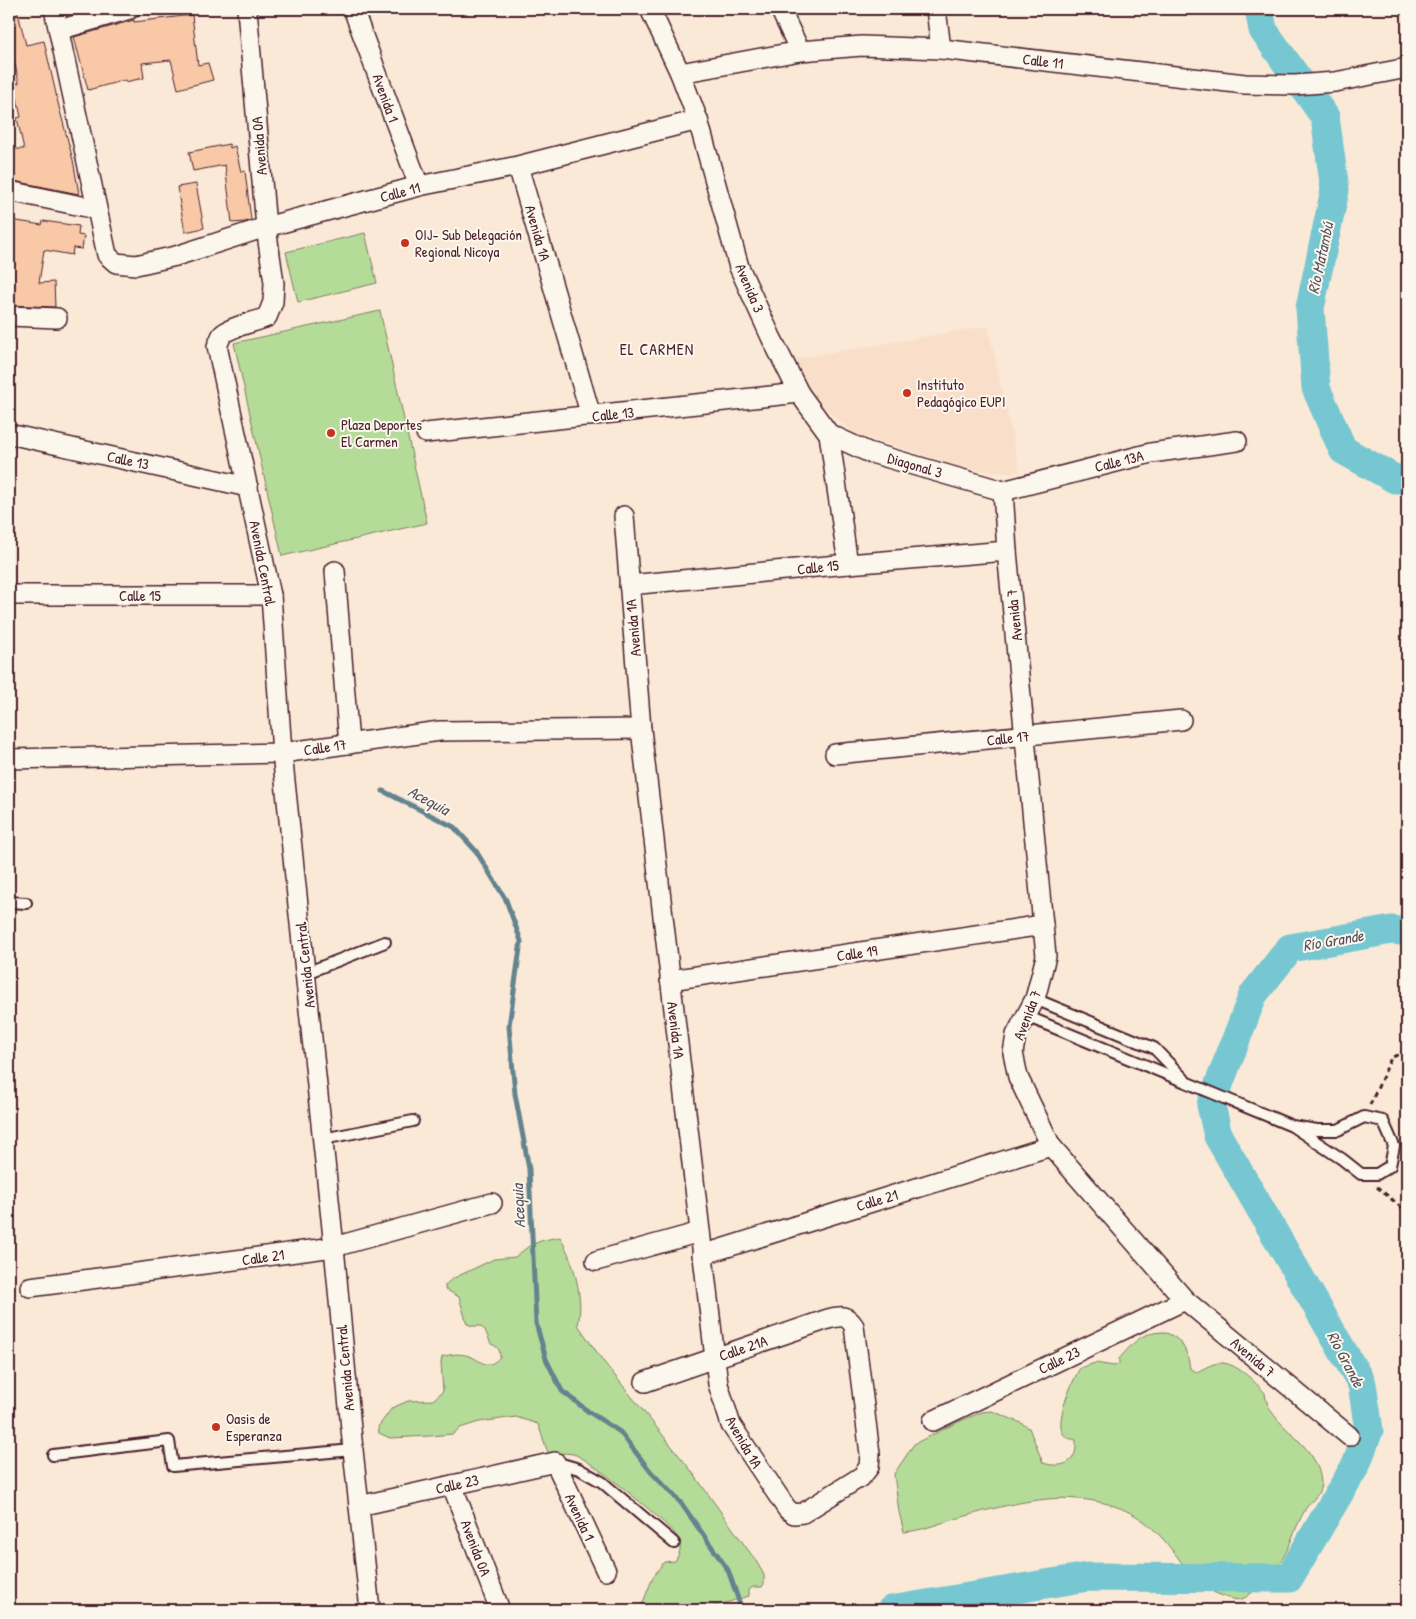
<svg xmlns="http://www.w3.org/2000/svg" width="1416" height="1619" font-family="'Patrick Hand',sans-serif">
	<style>
		.built { fill: #f9dfc9 }
		.green { fill: #b4dc98; stroke: #7f7e62 }
		.lines { fill: none; stroke-linecap: round; stroke-linejoin: round }
		.stream { stroke: #64848f; stroke-width: 5 }
		.river { stroke: #76c7d1; stroke-width: 29 }
		.building { fill: #f8c8a7; stroke: #4a1f2b }
		.lane-casing { stroke: #4a1f2b; stroke-width: 14 }
		.street-casing { stroke: #4a1f2b; stroke-width: 22 }
		.path { stroke: #4a1f2b; stroke-width: 3; stroke-dasharray: 5 4; stroke-linecap: butt }
		.lane { stroke: #fbf7ec; stroke-width: 10 }
		.street { stroke: #fbf7ec; stroke-width: 19 }
		.poi-dot { fill: #c8321e; stroke: #fbf7ec; stroke-width: 2 }
		.labels { text-anchor: middle; dominant-baseline: central; stroke-width: 4; stroke-linejoin: round; paint-order: stroke }
		.street-label { font-size: 15px; fill: #4a1f2b; stroke: #fbf7ec }
		.poi-label { font-size: 15px; fill: #4a1f2b; stroke: #fbf7ec; text-anchor: start }
		.water-label { font-size: 16px; font-style: italic; fill: #57515d; stroke: #fbf7ec }
		.neighbourhood-label { font-size: 16px; letter-spacing: 1px; fill: #4a1f2b; stroke: #fbf7ec }
	</style>
	<rect width="100%" height="100%" fill="#fae9d7"/>
	<filter id="ink" filterUnits="userSpaceOnUse"><feTurbulence type="fractalNoise" baseFrequency=".02" numOctaves="2"/><feDisplacementMap in="SourceGraphic" scale="10" xChannelSelector="R" yChannelSelector="G"/><feConvolveMatrix kernelMatrix="1 2 1 2 8 2 1 2 1" color-interpolation-filters="sRGB"/></filter>
	<g filter="url(#ink)">
		<!-- built -->
		<path class="built" d="M988,326L1020,472L1000,473L969,469L855,434L821,405L803,382L792,359Z"/>
		<!-- green -->
		<g class="green">
			<path d="M365,233L377,283L298,302L286,252Z"/>
			<path d="M380,311L427,523L282,556L234,343Z"/>
			<path d="M560,1237C574,1262 584,1297 578,1325L603,1361L690,1469L756,1561L764,1575V1584L762,1587H753L749,1590V1596L702,1610H640L653,1577L664,1562L675,1561C679,1555 682,1548 679,1540C676,1528 590,1460 576,1455C569,1452 557,1454 549,1453L547,1450L538,1424L516,1417L479,1422L460,1428L453,1434L430,1436L390,1438L379,1433L378,1427L392,1408L408,1401L433,1400L443,1391L441,1363L442,1357C451,1354 460,1353 469,1356C482,1360 486,1372 500,1357C500,1349 498,1347 491,1344L485,1330L480,1326H473L467,1324L459,1297L445,1289V1285L452,1279L494,1259L515,1257L529,1246L543,1240Z"/>
			<path d="M1163,1332C1182,1337 1188,1352 1190,1369L1197,1372C1205,1368 1214,1362 1223,1363C1239,1365 1255,1382 1265,1393C1267,1427 1319,1441 1321,1483C1321,1494 1312,1500 1306,1508C1299,1520 1294,1533 1289,1546C1282,1562 1272,1574 1260,1585C1255,1590 1248,1597 1242,1599C1236,1601 1229,1598 1223,1596C1190,1586 1177,1549 1151,1527C1131,1509 1105,1501 1078,1499C1039,1495 990,1509 952,1520C937,1524 920,1531 904,1532L899,1512L894,1474L914,1444L958,1422L982,1412L992,1411L1021,1423L1029,1428L1043,1463C1063,1469 1078,1463 1076,1440C1073,1439 1068,1439 1065,1436C1052,1425 1073,1380 1080,1368L1095,1363L1114,1366L1119,1364V1359C1134,1342 1140,1333 1163,1332Z"/>
		</g>
		<g class="lines">
			<!-- stream -->
			<path class="stream" d="M383,791L454,827L476,851L506,900L521,941L509,1026L515,1094L529,1169L536,1323L546,1359L562,1391L589,1412L620,1432L651,1472L681,1503L728,1570L742,1610"/>
			<!-- river -->
			<g class="river">
				<path d="M1259,9L1263,30L1325,117L1335,190L1310,308L1316,388L1343,450L1395,479H1407"/>
				<path d="M891,1610L1088,1577L1289,1578L1356,1465L1369,1430L1362,1384L1218,1136L1211,1105L1253,995L1290,948L1392,930L1407,932"/>
			</g>
		</g>
		<!-- building -->
		<g class="building">
			<path d="M9,9H17L26,45L44,41L59,107L73,160L79,194L9,180V149H24L17,118L21,117L14,84L19,83L9,37Z"/>
			<path d="M192,15L198,65L208,63L213,80L178,89L171,60L142,63L144,78L125,82V80L88,90L74,37L134,20V22Z"/>
			<path d="M229,144L230,148L235,146L241,172L245,171L251,220L245,222L232,223L225,165L193,171L189,152Z"/>
			<path d="M196,184L204,228L185,232L177,187Z"/>
			<path d="M11,220L42,225L43,221L79,226L78,235L84,236L82,249L73,248L72,255L44,250L39,283L54,282L55,307L9,305V231Z"/>
		</g>
		<g class="lines">
			<!-- lane casing -->
			<g class="lane-casing">
				<g id="lane">
					<path d="M9,902L26,903"/>
					<path d="M306,973L385,942"/>
					<path d="M1035,999L1154,1048L1184,1079"/>
					<path d="M1026,1016L1292,1126L1342,1159L1361,1174H1377L1390,1166L1394,1146L1383,1121L1364,1117L1338,1130H1317L1292,1126"/>
					<path d="M323,1139L413,1121"/>
					<path d="M53,1455L169,1441L173,1466L353,1450"/>
					<path d="M555,1462L579,1469L602,1482L674,1543"/>
				</g>
			</g>
			<!-- street casing -->
			<g class="street-casing">
				<g id="street">
					<path d="M54,9L107,255L116,263L136,265L176,256L266,227L419,186L518,166L698,120"/>
					<path d="M247,9L266,227L274,283L273,302L267,317C256,322 229,327 222,335C220,338 219,343 217,346L271,595L282,753L334,1247L353,1450L370,1610"/>
					<path d="M353,9L419,186"/>
					<path d="M650,9L680,73L698,120L739,267L771,337L799,393L829,434L848,564"/>
					<path d="M780,9L800,51"/>
					<path d="M936,9L941,49"/>
					<path d="M59,30L130,9"/>
					<path d="M680,73L800,51L862,46L941,49L1245,84L1295,85L1335,82L1407,68"/>
					<path d="M518,166L591,416"/>
					<path d="M9,191L96,209"/>
					<path d="M9,316L57,318"/>
					<path d="M426,433L799,393"/>
					<path d="M9,434L248,487"/>
					<path d="M829,434L868,452L1003,491"/>
					<path d="M1003,491L1007,551L1046,956L1035,999L1016,1035L1013,1053L1018,1077L1051,1146L1185,1300L1349,1436"/>
					<path d="M1003,491L1151,453L1237,441"/>
					<path d="M624,516L641,729L718,1384L731,1425L787,1509L794,1514L803,1513L862,1476L869,1467L870,1454L854,1326C846,1314 841,1316 828,1319L645,1382"/>
					<path d="M335,571L349,744"/>
					<path d="M629,585L848,564L1007,551"/>
					<path d="M9,595H271"/>
					<path d="M835,754L1181,720"/>
					<path d="M9,759L282,753L440,731L641,729"/>
					<path d="M670,980L1043,925"/>
					<path d="M702,1255L1051,1146"/>
					<path d="M596,1261L700,1232"/>
					<path d="M30,1287L334,1247L492,1203"/>
					<path d="M933,1421L1185,1300"/>
					<path d="M452,1485L500,1610"/>
					<path d="M359,1506L555,1462L606,1571"/>
				</g>
			</g>
			<!-- path -->
			<g class="path">
				<path d="M1370,1105L1391,1058L1407,1050"/>
				<path d="M1377,1187L1407,1212"/>
			</g>
			<!-- lane -->
			<use href="#lane" class="lane"/>
			<!-- street -->
			<use href="#street" class="street"/>
		</g>
	</g>
	<!-- markers -->
	<g class="poi-dot">
		<circle cx="405" cy="243" r="5"/>
		<circle cx="907" cy="393" r="5"/>
		<circle cx="331" cy="433" r="5"/>
		<circle cx="216" cy="1427" r="5"/>
	</g>
	<g class="labels">
		<!-- street labels -->
		<g class="street-label">
			<text transform="translate(1043 61) rotate(7)">Calle 11</text>
			<text transform="translate(386 98) rotate(70)">Avenida 1</text>
			<text transform="translate(259 146) rotate(-95)">Avenida 0A</text>
			<text transform="translate(400 192) rotate(-15)">Calle 11</text>
			<text transform="translate(538 233) rotate(74)">Avenida 1A</text>
			<text transform="translate(750 288) rotate(67)">Avenida 3</text>
			<text transform="translate(613 414) rotate(-6)">Calle 13</text>
			<text transform="translate(128 460) rotate(12)">Calle 13</text>
			<text transform="translate(1119 461) rotate(-14)">Calle 13A</text>
			<text transform="translate(915 465) rotate(16)">Diagonal 3</text>
			<text transform="translate(263 563) rotate(79)">Avenida Central</text>
			<text transform="translate(818 567) rotate(-6)">Calle 15</text>
			<text x="140" y="595">Calle 15</text>
			<text transform="translate(1014 615) rotate(-96)">Avenida 7</text>
			<text transform="translate(633 628) rotate(-95)">Avenida 1A</text>
			<text transform="translate(1008 738) rotate(-6)">Calle 17</text>
			<text transform="translate(325 747) rotate(-8)">Calle 17</text>
			<text transform="translate(857 953) rotate(-8)">Calle 19</text>
			<text transform="translate(305 965) rotate(-96)">Avenida Central</text>
			<text transform="translate(1027 1015) rotate(-69)">Avenida 7</text>
			<text transform="translate(676 1030) rotate(83)">Avenida 1A</text>
			<text transform="translate(877 1200) rotate(-17)">Calle 21</text>
			<text transform="translate(263 1257) rotate(-8)">Calle 21</text>
			<text transform="translate(743 1348) rotate(-19)">Calle 21A</text>
			<text transform="translate(1253 1357) rotate(40)">Avenida 7</text>
			<text transform="translate(1059 1360) rotate(-26)">Calle 23</text>
			<text transform="translate(345 1368) rotate(-95)">Avenida Central</text>
			<text transform="translate(744 1442) rotate(60)">Avenida 1A</text>
			<text transform="translate(457 1484) rotate(-13)">Calle 23</text>
			<text transform="translate(580 1517) rotate(65)">Avenida 1</text>
			<text transform="translate(476 1548) rotate(69)">Avenida 0A</text>
		</g>
		<!-- poi labels -->
		<g class="poi-label">
			<text x="415" y="234">OIJ- Sub Delegación<tspan x="415" dy="17">Regional Nicoya</tspan></text>
			<text x="917" y="384">Instituto<tspan x="917" dy="17">Pedagógico EUPI</tspan></text>
			<text x="341" y="424">Plaza Deportes<tspan x="341" dy="17">El Carmen</tspan></text>
			<text x="226" y="1418">Oasis de<tspan x="226" dy="17">Esperanza</tspan></text>
		</g>
		<!-- water labels -->
		<g class="water-label">
			<text transform="translate(1320 258) rotate(-78)">Río Matambú</text>
			<text transform="translate(429 800) rotate(28)">Acequia</text>
			<text transform="translate(1333 940) rotate(-10)">Río Grande</text>
			<text transform="translate(518 1206) rotate(-93)">Acequia</text>
			<text transform="translate(1346 1359) rotate(62)">Río Grande</text>
		</g>
		<!-- neighbourhood labels -->
		<g class="neighbourhood-label">
			<text x="657" y="349">EL CARMEN</text>
		</g>
	</g>
	<!-- margin -->
	<rect width="1416" height="1619" fill="none" stroke="#fbf7ec" stroke-width="30"/>
	<rect x="15" y="15" width="1386" height="1589" fill="none" stroke="#4a1f2b" stroke-width="2" filter="url(#ink)"/>
</svg>
